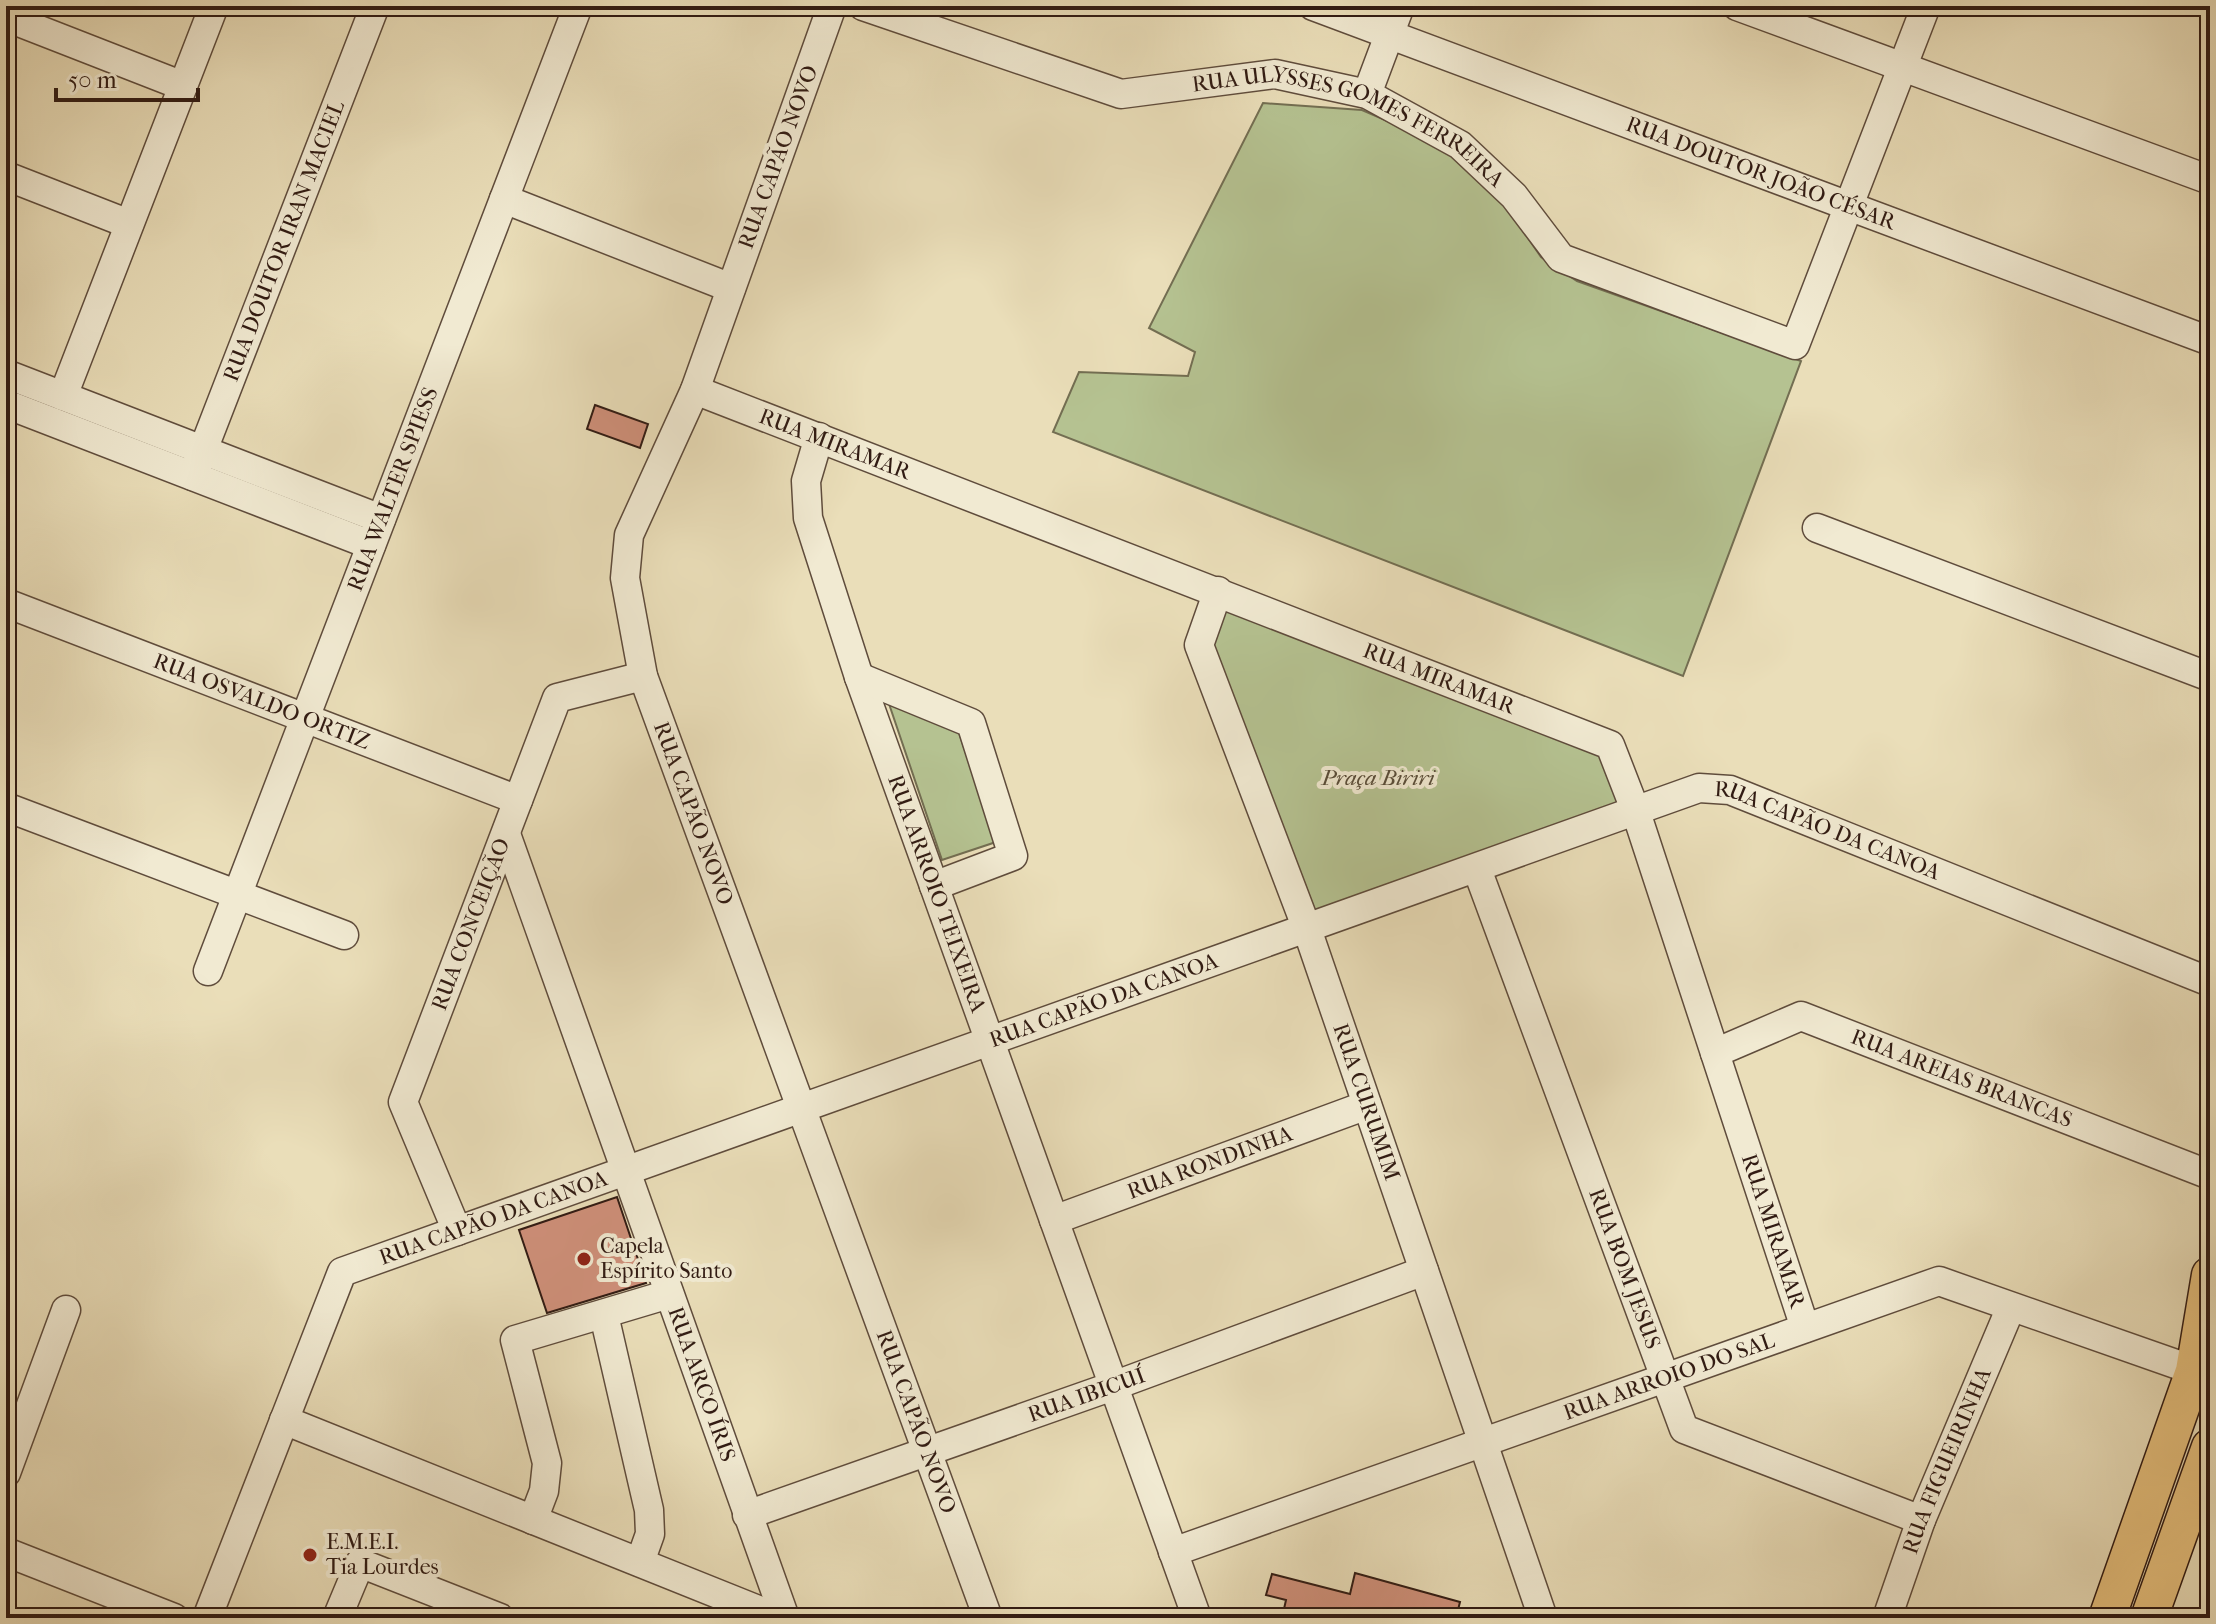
<svg xmlns="http://www.w3.org/2000/svg" width="2216" height="1624" font-family="'IM FELL French Canon',serif">
	<style>
		.green { fill: #b5c291; stroke: #736e52; stroke-width: 2 }
		.building { fill: #cf907a; stroke: #311b13; stroke-width: 2 }
		.lines { fill: none; stroke-linecap: round; stroke-linejoin: round }
		.minor-casing { stroke: #5f4c3c; stroke-width: 31 }
		.major-casing { stroke: #311b13; stroke-width: 39 }
		.minor { stroke: #f1ead2; stroke-width: 28 }
		.major { stroke: #e5bf7c; stroke-width: 36 }
		.poi-dot { fill: #8f2418; stroke: #f1ead2; stroke-width: 3 }
		.labels { text-anchor: middle; dominant-baseline: central; stroke-width: 8; stroke-linejoin: round; paint-order: stroke }
		.street-label { font-size: 22px; fill: #311b13; stroke: #f1ead2 }
		.park-label { font-size: 22px; font-style: italic; fill: #594d39; stroke: #f1ead2 }
		.poi-label { font-size: 22px; fill: #311b13; stroke: #f1ead2; text-anchor: start }
	</style>
	<rect width="100%" height="100%" fill="#eadeb9"/>
	<filter id="stains"><feTurbulence type="fractalNoise" baseFrequency=".0025" numOctaves="4"/><feColorMatrix values="0 0 0 0 .2 0 0 0 0 .09 0 0 0 0 .02 0 0 0 .5 -.17"/></filter>
	<radialGradient id="worn" r=".72"><stop offset=".6" stop-color="#630" stop-opacity="0"/><stop offset="1" stop-color="#630" stop-opacity=".3"/></radialGradient>
	<!-- green -->
	<g class="green">
		<path d="M1263,103L1362,110L1436,142L1499,196L1541,257L1577,281L1801,361L1683,676L1053,432L1079,372L1188,376L1195,352L1149,328Z"/>
		<path d="M1227,607L1601,753L1621,804L1316,913L1213,645Z"/>
		<path d="M887,698L956,724L996,842L942,860Z"/>
	</g>
	<!-- building -->
	<g class="building">
		<path d="M595,405L648,424L640,448L587,429Z"/>
		<path d="M617,1197L646,1283L547,1313L519,1230Z"/>
		<path d="M1355,1573L1460,1602L1456,1618H1282L1286,1600L1266,1595L1272,1574L1350,1594Z"/>
	</g>
	<g class="lines">
		<!-- minor casing -->
		<g class="minor-casing">
			<g id="minor">
				<path id="s1" d="M832,6L695,390L629,535L625,578L643,676L988,1618"/>
				<path id="s2" d="M863,6L1121,94L1275,74L1367,94L1460,145L1514,196L1561,258L1795,345L1926,6"/>
				<path id="s3" d="M1313,6L2210,341"/>
				<path d="M1737,6L2210,180"/>
				<path d="M6,17L183,86"/>
				<path d="M1367,94L1400,6"/>
				<path d="M6,176L129,224"/>
				<path d="M504,199L731,288"/>
				<path d="M6,374L381,519"/>
				<path id="s4" d="M695,390L1610,745L1636,812L1805,1328"/>
				<path d="M63,396L214,6"/>
				<path d="M6,404L371,545"/>
				<path id="s5" d="M819,437L806,481L808,518L859,677L1197,1618"/>
				<path id="s6" d="M193,476L375,6"/>
				<path d="M1817,528L2210,677"/>
				<path id="s7" d="M1218,591L1199,645L1307,929L1543,1618"/>
				<path id="s8" d="M6,603L518,800"/>
				<path d="M859,677L971,723L1013,856L934,886"/>
				<path d="M6,807L344,935"/>
				<path id="s9" d="M506,834L785,1618"/>
				<path id="s10" d="M1477,869L1684,1429L1921,1520"/>
				<path id="s11" d="M208,971L578,6"/>
				<path id="s12" d="M1715,1053L1801,1016L2210,1175"/>
				<path id="s13" d="M1054,1220L1367,1105"/>
				<path id="s14" d="M457,1231L403,1102L557,698L643,676"/>
				<path d="M604,1315L649,1510L650,1534L640,1562"/>
				<path d="M284,1420L778,1618"/>
				<path d="M6,1473L66,1310"/>
				<path id="s15" d="M747,1515L1113,1386L1424,1271"/>
				<path d="M533,1520L544,1491L547,1463L515,1340L669,1294"/>
				<path d="M6,1552L174,1618"/>
				<path id="s16" d="M1173,1552L1939,1281L2210,1376"/>
				<path id="s17" d="M207,1618L342,1272L1699,788L1730,790L2210,982"/>
				<path d="M337,1618L360,1563L500,1618"/>
				<path id="s18" d="M1887,1618L1921,1520L2011,1307"/>
			</g>
		</g>
		<!-- major casing -->
		<g class="major-casing">
			<g id="major">
				<path d="M2107,1618L2194,1371L2210,1275"/>
				<path d="M2149,1618L2210,1447"/>
			</g>
		</g>
		<!-- minor -->
		<use href="#minor" class="minor"/>
		<!-- major -->
		<use href="#major" class="major"/>
	</g>
	<!-- markers -->
	<g class="poi-dot">
		<circle cx="584" cy="1259" r="8"/>
		<circle cx="310" cy="1555" r="8"/>
	</g>
	<g class="labels">
		<!-- street labels -->
		<g class="street-label">
			<text stroke="none"><textPath href="#s2" startOffset="514">RUA ULYSSES GOMES FERREIRA</textPath></text>
			<text transform="translate(778 157) rotate(-70)">RUA CAPÃO NOVO</text>
			<text stroke="none"><textPath href="#s3" startOffset="478">RUA DOUTOR JOÃO CÉSAR</textPath></text>
			<text stroke="none"><textPath href="#s6" startOffset="252">RUA DOUTOR IRAN MACIEL</textPath></text>
			<text stroke="none"><textPath href="#s4" startOffset="150">RUA MIRAMAR</textPath></text>
			<text stroke="none"><textPath href="#s11" startOffset="516">RUA WALTER SPIESS</textPath></text>
			<text stroke="none"><textPath href="#s4" startOffset="798">RUA MIRAMAR</textPath></text>
			<text stroke="none"><textPath href="#s8" startOffset="274">RUA OSVALDO ORTIZ</textPath></text>
			<text stroke="none"><textPath href="#s1" startOffset="856">RUA CAPÃO NOVO</textPath></text>
			<text stroke="none"><textPath href="#s17" startOffset="1948">RUA CAPÃO DA CANOA</textPath></text>
			<text stroke="none"><textPath href="#s5" startOffset="480">RUA ARROIO TEIXEIRA</textPath></text>
			<text stroke="none"><textPath href="#s14" startOffset="330">RUA CONCEIÇÃO</textPath></text>
			<text stroke="none"><textPath href="#s17" startOffset="1180">RUA CAPÃO DA CANOA</textPath></text>
			<text stroke="none"><textPath href="#s12" startOffset="266">RUA AREIAS BRANCAS</textPath></text>
			<text stroke="none"><textPath href="#s7" startOffset="544">RUA CURUMIM</textPath></text>
			<text stroke="none"><textPath href="#s13" startOffset="166">RUA RONDINHA</textPath></text>
			<text stroke="none"><textPath href="#s17" startOffset="532">RUA CAPÃO DA CANOA</textPath></text>
			<text stroke="none"><textPath href="#s4" startOffset="1494">RUA MIRAMAR</textPath></text>
			<text stroke="none"><textPath href="#s10" startOffset="426">RUA BOM JESUS</textPath></text>
			<text stroke="none"><textPath href="#s16" startOffset="526">RUA ARROIO DO SAL</textPath></text>
			<text stroke="none"><textPath href="#s9" startOffset="584">RUA ARCO ÍRIS</textPath></text>
			<text stroke="none"><textPath href="#s15" startOffset="360">RUA IBICUÍ</textPath></text>
			<text stroke="none"><textPath href="#s1" startOffset="1504">RUA CAPÃO NOVO</textPath></text>
			<text stroke="none"><textPath href="#s18" startOffset="168">RUA FIGUEIRINHA</textPath></text>
		</g>
		<!-- park labels -->
		<g class="park-label">
			<text x="1378" y="778">Praça Biriri</text>
		</g>
		<!-- poi labels -->
		<g class="poi-label">
			<text x="600" y="1246">Capela<tspan x="600" dy="25">Espírito Santo</tspan></text>
			<text x="326" y="1542">E.M.E.I.<tspan x="326" dy="25">Tia Lourdes</tspan></text>
		</g>
	</g>
	<!-- margin -->
	<rect width="2216" height="1624" fill="none" stroke="#eadeb9" stroke-width="32"/>
	<rect x="8" y="8" width="2200" height="1608" fill="none" stroke="#311b13" stroke-width="4"/>
	<rect x="16" y="16" width="2184" height="1592" fill="none" stroke="#311b13" stroke-width="2"/>
	<!-- scale -->
	<path d="M56 88v12h142v-12" fill="none" stroke="#311b13" stroke-width="4"/>
	<text x="68" y="88" font-size="24" fill="#311b13" stroke="#f1ead2" stroke-width="6" paint-order="stroke">50 m</text>
	<rect width="100%" height="100%" filter="url(#stains)"/>
	<rect width="100%" height="100%" fill="url(#worn)"/>
</svg>
